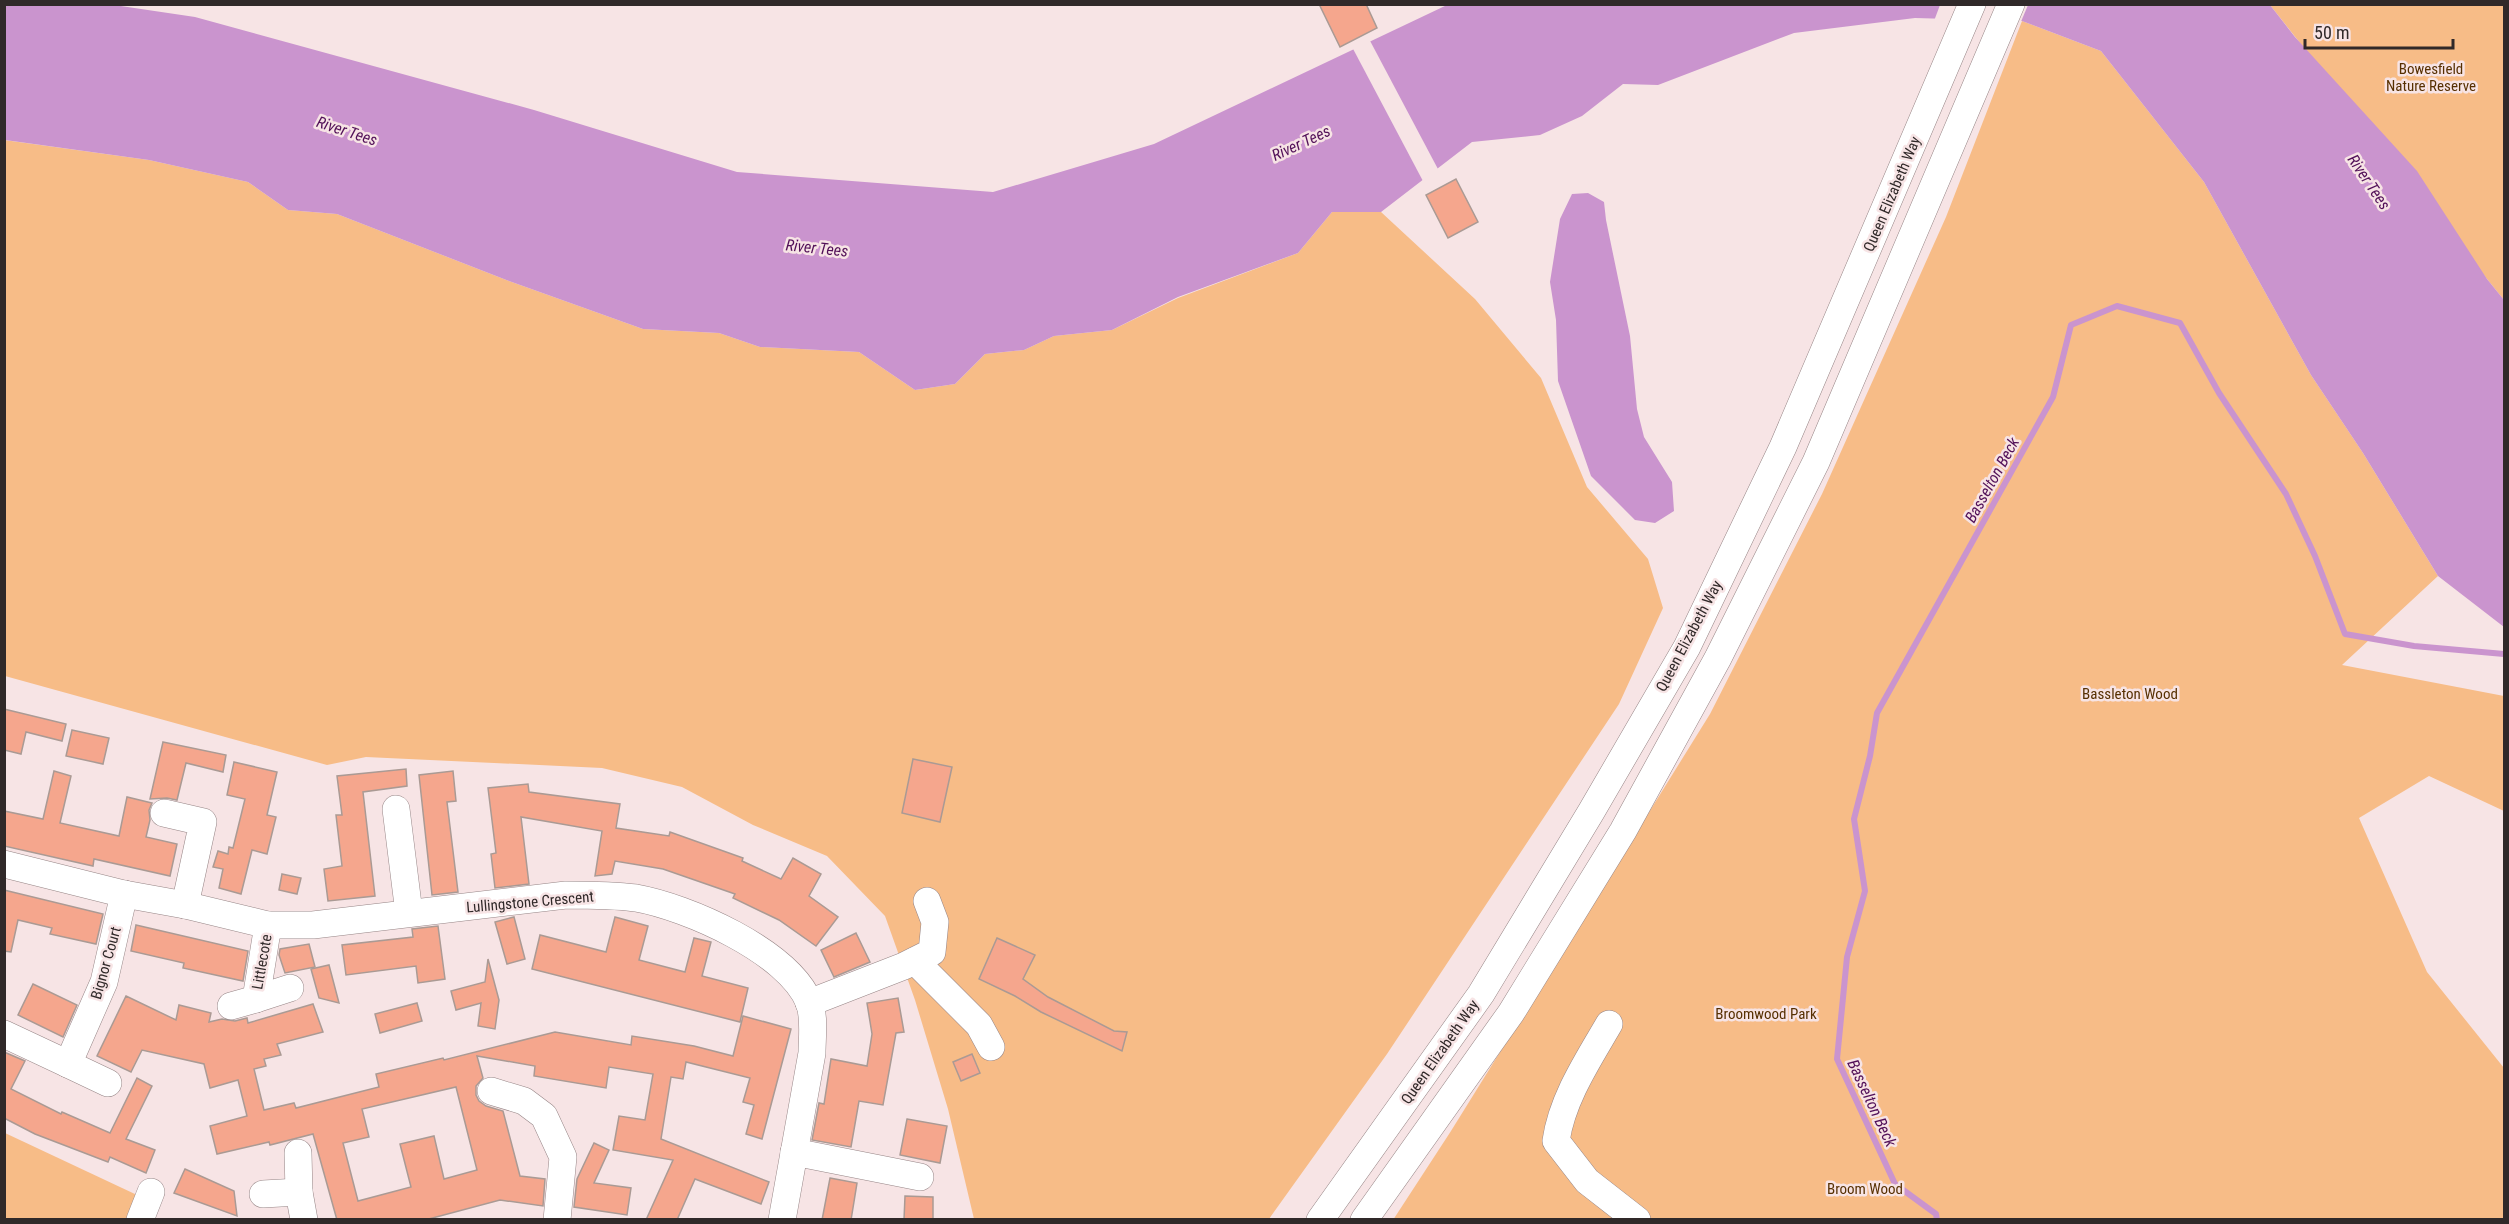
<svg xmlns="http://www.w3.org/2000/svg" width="2509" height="1224" font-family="'Roboto Condensed',sans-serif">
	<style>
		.green { fill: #f7bc87 }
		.water { fill: #ca94ce }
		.pier { fill: #f7e4e5 }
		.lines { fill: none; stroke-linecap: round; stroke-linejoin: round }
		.stream { stroke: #ca94ce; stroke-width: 6 }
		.building { fill: #f5a68d; stroke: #aa9a94; stroke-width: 1.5; fill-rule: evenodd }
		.minor-casing { stroke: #968586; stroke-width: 28 }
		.minor { stroke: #fff; stroke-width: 27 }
		.labels { text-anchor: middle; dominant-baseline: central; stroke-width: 5; stroke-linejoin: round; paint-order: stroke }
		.park-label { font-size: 15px; fill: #573002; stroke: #f7e4e5 }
		.street-label { font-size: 15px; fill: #302929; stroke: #f7e4e5 }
		.water-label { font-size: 16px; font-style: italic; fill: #521058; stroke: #f7e4e5 }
	</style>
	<rect width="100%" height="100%" fill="#f7e4e5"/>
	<!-- green -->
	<g class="green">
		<path d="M2270,5H2504V300L2487,279Z"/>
		<path d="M2022,21L2101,51L2204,182L2311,375L2363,453L2438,576L2342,665L2504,696V811L2429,776L2359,818L2427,972L2504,1068V1219L1393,1220L1451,1131L1710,714L1822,494L1946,217Z"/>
		<path d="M4,140L149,160L248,182L288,210L337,214L509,281L643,329L719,333L760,347L859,352L915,390L955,384L985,354L1024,350L1054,336L1112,330L1178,298L1298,253L1332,212H1381L1475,299L1541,378L1587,487L1648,559L1663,608L1619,704L1387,1054L1269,1219H974L948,1109L915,1000L885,916L827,856L753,825L682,787L602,768L366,757L327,765L5,676Z"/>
		<path d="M5,1133L137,1195L126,1219L5,1220Z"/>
	</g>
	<!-- water -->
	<g class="water">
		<path d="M5,5H114L195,17L534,110L737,172L993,192L1154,144L1447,5H2270L2295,37L2417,171L2487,279L2504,300V627L2438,576L2363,453L2311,375L2204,182L2101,51L2022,21L1915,18L1794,33L1658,85L1623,84L1582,116L1540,135L1472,142L1381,212H1332L1298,253L1178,297L1112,330L1054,336L1024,350L985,354L955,384L915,390L859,352L760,347L719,333L643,329L509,281L337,214L288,210L248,182L149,160L5,140Z"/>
		<path d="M1588,193L1604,202L1606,220L1630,336L1637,409L1644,437L1672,482L1674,511L1655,523L1635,520L1591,476L1558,381L1556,320L1550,282L1560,219L1572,194Z"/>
	</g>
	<!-- pier -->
	<g class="pier">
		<path d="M1940,5H2028L2020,24L1934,21Z"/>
		<path d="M1368,37L1439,171L1424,183L1351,45Z"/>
	</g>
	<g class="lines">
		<!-- stream -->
		<path class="stream" d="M1937,1220L1936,1214L1895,1184L1837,1059L1847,957L1865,891L1854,819L1870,756L1877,713L2053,397L2071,325L2117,306L2180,323L2219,393L2286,494L2315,556L2345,634L2414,646L2504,654"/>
	</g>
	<!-- building -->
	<g class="building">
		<path d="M1319,4H1366L1377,28L1340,47Z"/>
		<path d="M1456,179L1478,222L1448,238L1426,195Z"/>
		<path d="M4,709L66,724L62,741L26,732L21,754L4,750Z"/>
		<path d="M72,730L109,738L103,764L66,756Z"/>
		<path d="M163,742L226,755L223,772L186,763L177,800L167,798L150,799Z"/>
		<path d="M913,759L952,767L940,822L902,813Z"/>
		<path d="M234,762L277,772L267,815L276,817L267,854L252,850L241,894L219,888L223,869L213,867L218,851L228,854L229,847L233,848L245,799L227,795Z"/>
		<path d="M406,769L407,786L363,792L375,896L328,901L324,869L342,866L336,815H342L337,776Z"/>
		<path d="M54,771L71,776L60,823L119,836L127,797L152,803L149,810L150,820L146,837L177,844L170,876L94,859L93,866L4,846V811L43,819Z"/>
		<path d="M453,771L456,801L447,802L458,892L432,895L419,775Z"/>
		<path d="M528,784L529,792L620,804L616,828L669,836L670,832L743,858L742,861L781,879L793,858L821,874L809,896L838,917L816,946L779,920L733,898L735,894L663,869L615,861L612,874L595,876L602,831L521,817L529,884L495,888L491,854L496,853L488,788Z"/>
		<path d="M282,874L301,878L297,894L279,890Z"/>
		<path d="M4,890L103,914L96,944L50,934L52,928L18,920L11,952L4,951Z"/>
		<path d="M514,917L525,959L507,964L495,922Z"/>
		<path d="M615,917L648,926L639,960L685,972L694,938L711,942L702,976L748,988L740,1022L532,969L540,935L606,952Z"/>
		<path d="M136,925L248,951L243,981L183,968L184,963L131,951Z"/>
		<path d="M438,926L445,979L418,983L416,966L346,975L342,945L413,937L412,929Z"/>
		<path d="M856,933L870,962L834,977L821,950Z"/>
		<path d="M997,938L1035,955L1023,979L1048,997L1114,1031L1127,1032L1122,1051L1041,1012L1015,996L979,979Z"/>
		<path d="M309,944L315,967L285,973L279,955L280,949Z"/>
		<path d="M488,959L499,1000L495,1029L478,1026L481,1003L456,1010L451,991L485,982Z"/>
		<path d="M329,965L339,1003L319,998L311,969Z"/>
		<path d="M33,984L77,1005L63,1037L18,1015Z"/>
		<path d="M126,996L176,1020L179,1005L211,1013L209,1022L222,1019L235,1021L247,1018L248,1023L313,1004L323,1032L277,1044L281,1055L264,1059L266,1066L254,1069L264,1110L294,1103L296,1108L379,1087L376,1074L443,1058L444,1060L555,1032L631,1045L632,1036L694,1046L733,1056L743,1016L791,1029L762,1139L746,1134L754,1105L743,1102L750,1078L686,1062L683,1079L671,1077L661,1139L769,1182L761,1204L695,1179L677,1220H646L673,1160L613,1150L619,1116L645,1120L653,1074L609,1067L606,1088L534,1076L535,1066L477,1056L483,1078L476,1086V1095L479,1101L486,1106L503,1111L520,1176L545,1179L543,1206L500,1200L425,1220H337L313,1134L270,1145L269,1142L217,1154L210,1126L247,1116L238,1080L210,1088L204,1064L142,1050L131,1072L97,1056ZM456,1087L477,1170L444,1179L434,1136L400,1144L411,1187L358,1201L343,1143L369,1137L362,1109Z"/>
		<path d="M898,998L904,1032L896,1033L883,1105L859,1101L851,1147L812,1140L819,1103L824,1104L831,1059L867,1066L872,1034L867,1003Z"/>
		<path d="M417,1003L422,1021L380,1033L375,1014Z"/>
		<path d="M4,1052L25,1061L11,1089L61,1114L62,1112L110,1133L137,1078L152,1086L126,1139L155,1150L146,1173L110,1157L108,1162L35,1134L4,1118Z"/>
		<path d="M972,1054L980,1073L961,1081L953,1062Z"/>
		<path d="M907,1119L947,1126L940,1163L900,1155Z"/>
		<path d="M594,1143L609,1150L594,1183L631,1188L627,1215L574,1207L577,1179Z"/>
		<path d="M185,1169L234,1191L237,1216L174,1193Z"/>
		<path d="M830,1178L857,1183L851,1220H822Z"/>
		<path d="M905,1196L933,1197V1220H904Z"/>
	</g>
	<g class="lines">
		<!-- minor casing -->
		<g class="minor-casing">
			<g id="minor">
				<path d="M396,809L409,913"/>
				<path d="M164,813L203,822L185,905"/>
				<path d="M4,864L124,894L185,905L268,925H313L566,895C590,895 613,895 636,898C687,907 788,951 809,1002C815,1017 812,1037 812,1053L782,1220"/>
				<path d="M268,925L256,999L290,988"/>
				<path d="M915,961L979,1025L991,1047"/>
				<path d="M809,1003L904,966L932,952L935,922L927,901"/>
				<path d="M231,1006L256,999"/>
				<path d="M1609,1024C1588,1060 1562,1099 1556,1141L1587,1181L1637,1220"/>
				<path d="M4,1034L68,1064"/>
				<path d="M108,1083L68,1064L104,982L124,894"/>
				<path d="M491,1091L524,1101L544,1116L563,1157L557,1220"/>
				<path d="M794,1152L920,1177"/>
				<path d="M298,1153L299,1192L304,1220"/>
				<path d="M263,1194L299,1192"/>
				<path d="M140,1220L151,1192"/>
				<path d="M1320,1220L1481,994L1591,812L1687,647L1783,447L1972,4"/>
				<path d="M1364,1220L1511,1013L1623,831L1718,658L1816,462L2011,4"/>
			</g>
		</g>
		<!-- minor -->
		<use href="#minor" class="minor"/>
	</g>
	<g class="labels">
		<!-- park labels -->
		<g class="park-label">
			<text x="2431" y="69">Bowesfield<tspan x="2431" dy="17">Nature Reserve</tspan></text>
			<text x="2130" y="694">Bassleton Wood</text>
			<text x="1766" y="1014">Broomwood Park</text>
			<text x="1865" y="1189">Broom Wood</text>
		</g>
		<!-- street labels -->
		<g class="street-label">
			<text transform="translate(1892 194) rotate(-67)">Queen Elizabeth Way</text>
			<text transform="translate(1689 636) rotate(-62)">Queen Elizabeth Way</text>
			<text transform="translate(530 902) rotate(-5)">Lullingstone Crescent</text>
			<text transform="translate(262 962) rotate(-80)">Littlecote</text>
			<text transform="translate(106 963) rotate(-74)">Bignor Court</text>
			<text transform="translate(1440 1052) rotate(-55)">Queen Elizabeth Way</text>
		</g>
		<!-- water labels -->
		<g class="water-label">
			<text transform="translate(347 131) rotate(18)">River Tees</text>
			<text transform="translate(1301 143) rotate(-25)">River Tees</text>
			<text transform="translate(2369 182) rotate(56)">River Tees</text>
			<text transform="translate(817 248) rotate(6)">River Tees</text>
			<text transform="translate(1992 480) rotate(-61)">Basselton Beck</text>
			<text transform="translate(1872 1103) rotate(65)">Basselton Beck</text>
		</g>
	</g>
	<!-- border -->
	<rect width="2509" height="1224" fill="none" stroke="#302929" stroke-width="12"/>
	<!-- scale -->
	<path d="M2305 39v9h148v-9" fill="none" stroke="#302929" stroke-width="3"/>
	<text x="2314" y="39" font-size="18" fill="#302929" stroke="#f7e4e5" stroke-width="4.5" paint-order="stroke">50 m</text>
</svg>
